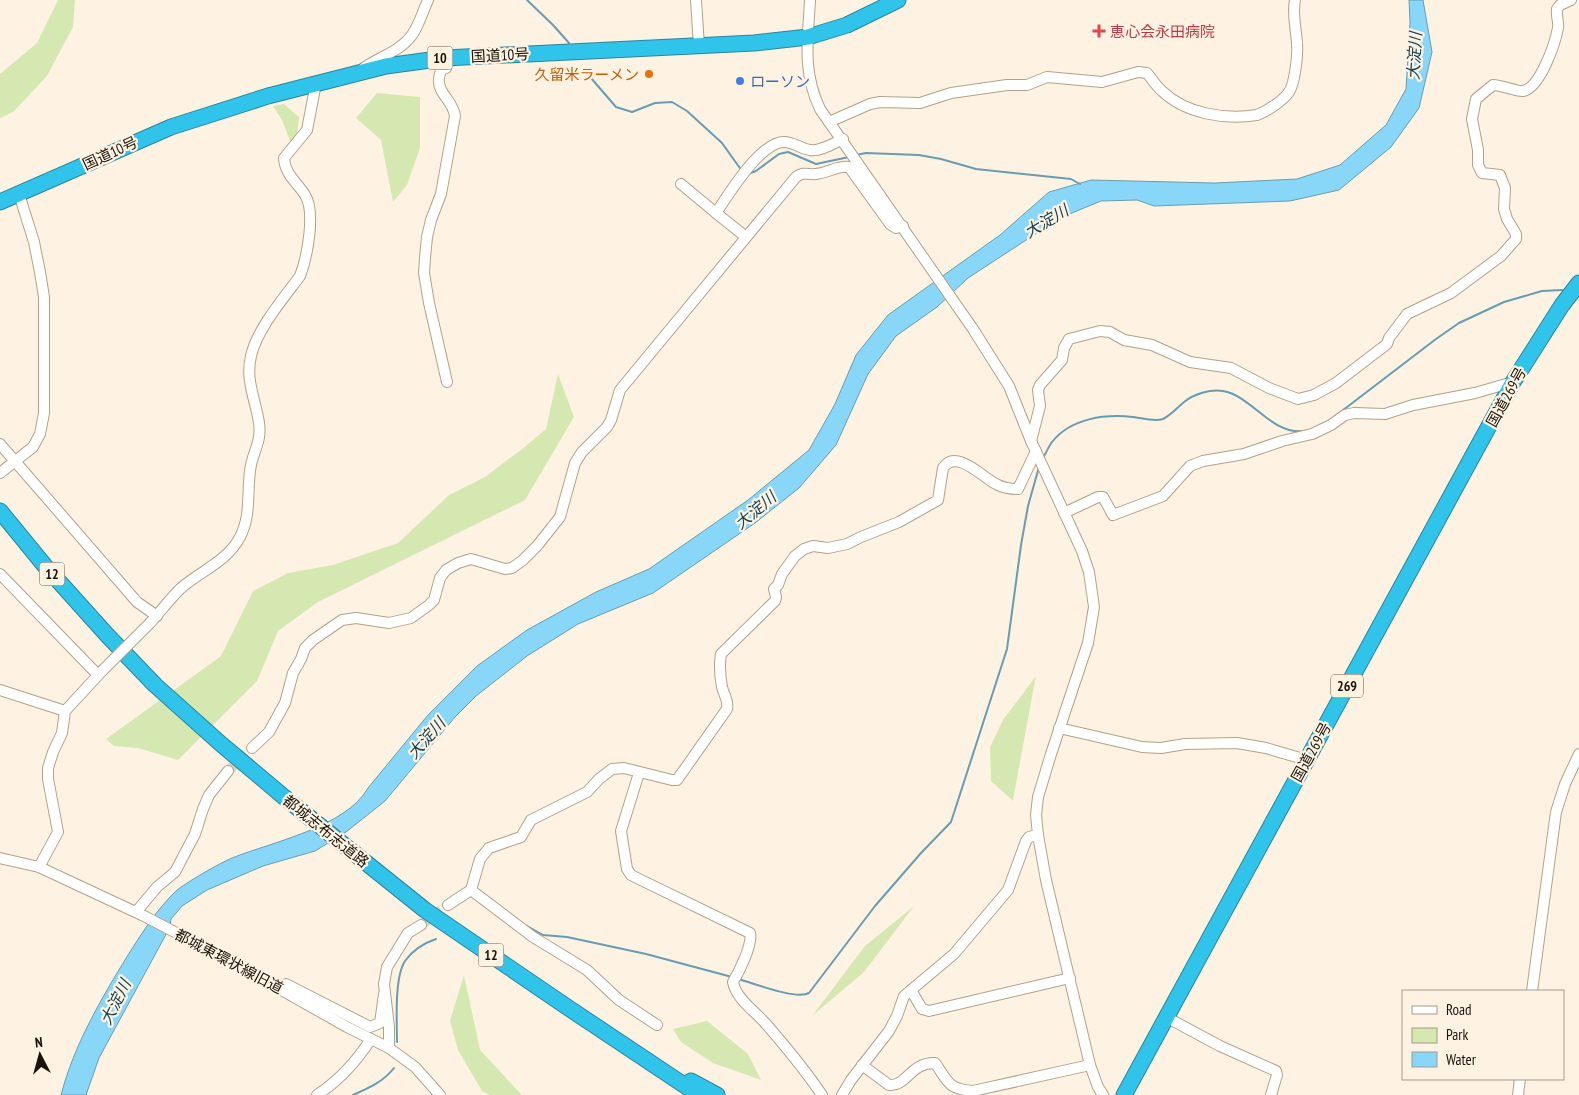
<svg xmlns="http://www.w3.org/2000/svg" width="1579" height="1095" font-family="'PT Sans Narrow','Noto Sans JP',sans-serif">
	<style>
		.green { fill: #d6e8b1 }
		.water { fill: #89d7f8; stroke: #689cb1 }
		.lines { fill: none; stroke-linecap: round; stroke-linejoin: round }
		.stream { stroke: #689cb1; stroke-width: 2 }
		.minor-tunnel { stroke: #dcd1c2; stroke-width: 10; stroke-dasharray: 10 5; stroke-linecap: butt }
		.minor-casing { stroke: #b2a188; stroke-width: 12 }
		.highway-casing { stroke: #29869c; stroke-width: 17 }
		.minor { stroke: #fff; stroke-width: 10 }
		.highway { stroke: #31c4eb; stroke-width: 15 }
		.minor-bridge-casing { stroke: #b2a188; stroke-width: 12; stroke-linecap: butt }
		.minor-bridge { stroke: #fff; stroke-width: 10 }
		.health-dot { fill: #e0444e; stroke: #fef3e3; stroke-width: 2 }
		.food-dot { fill: #e8710a; stroke: #fef3e3; stroke-width: 2 }
		.shop-dot { fill: #3f7fe0; stroke: #fef3e3; stroke-width: 2 }
		.labels { text-anchor: middle; dominant-baseline: central; stroke-width: 4.5; stroke-linejoin: round; paint-order: stroke }
		.shield { fill: #fef3e3; stroke: #5e564b; stroke-width: 1 }
		.shield-label { font-size: 14px; font-weight: bold; fill: #1a130a }
		.health-label { font-size: 15px; fill: #be3a42; stroke: #fef3e3; text-anchor: start }
		.street-label { font-size: 15px; fill: #1a130a; stroke: #fef3e3 }
		.food-label { font-size: 15px; fill: #c56008; stroke: #fef3e3; text-anchor: end }
		.shop-label { font-size: 15px; fill: #366cbe; stroke: #fef3e3; text-anchor: start }
		.water-label { font-size: 16px; font-style: italic; fill: #144253; stroke: #fef3e3 }
	</style>
	<rect width="100%" height="100%" fill="#fef3e3"/>
	<!-- green -->
	<g class="green">
		<path d="M58,0H75L73,27L47,76L13,112L0,118V74L37,43Z"/>
		<path d="M377,93L420,97V148L407,185L393,202L381,140L356,118Z"/>
		<path d="M284,104L299,117L297,133L290,141L282,120L273,106Z"/>
		<path d="M558,374L574,417L525,500L318,602L278,631L257,681L178,760L138,748L114,746L106,739L221,656L253,591L288,573L333,565L398,543L449,495L485,477L522,449L546,429Z"/>
		<path d="M1036,676L1013,800V801L991,781L990,747L1003,720Z"/>
		<path d="M914,906L864,972L812,1016L865,946Z"/>
		<path d="M464,975L480,1050L522,1095H490L482,1091L458,1050L450,1021Z"/>
		<path d="M707,1021L748,1054L761,1080L713,1063L681,1042L673,1029Z"/>
	</g>
	<!-- water -->
	<path class="water" d="M1409,0H1423L1432,52L1419,108L1391,147L1339,190L1290,201L1154,206L1137,200L1101,201L1067,215L1040,231L968,278L937,307L896,336L868,374L836,445L799,488L755,523L653,593L578,624L527,656L476,696L455,717L385,801L346,832L315,851L263,866L207,890L182,906L171,919L170,927L99,1058L86,1095H61C74,1045 101,999 128,955C142,933 157,909 176,891C185,883 220,863 232,858C272,842 346,827 368,788L428,715L477,666L527,630L596,592L649,569L748,500L809,450L835,404L856,355L888,315L1000,235L1049,192L1091,180L1214,183L1297,179L1340,165L1386,125L1406,89L1410,22Z"/>
	<g class="lines">
		<!-- stream -->
		<g class="stream">
			<path d="M527,0L553,25L569,43"/>
			<path d="M585,71L616,107L632,112L655,103L672,102L687,111L722,143L742,171"/>
			<path d="M856,155L866,153L919,155L941,159L976,169L1071,179L1080,184"/>
			<path d="M748,174L756,171L779,154L788,152L816,164L849,157"/>
			<path d="M1334,417L1436,339L1459,323L1504,302L1542,291L1562,290"/>
			<path d="M1043,458C1046,453 1049,446 1052,442C1071,418 1105,414 1133,417C1142,418 1154,422 1163,419C1171,415 1177,408 1184,402C1194,394 1210,389 1223,391C1252,396 1271,435 1304,431"/>
			<path d="M527,926L543,935L567,937L646,954L732,977"/>
			<path d="M738,979C754,983 795,1000 809,993L875,906L921,853L951,822L1007,649L1021,545L1028,506L1039,467"/>
			<path d="M397,1042C397,1023 394,978 405,961C413,950 424,943 436,939"/>
			<path d="M353,1095C369,1088 383,1082 394,1068"/>
		</g>
		<!-- minor-tunnel -->
		<g class="minor-tunnel">
			<path d="M228,771L252,748"/>
			<path d="M421,925L448,905"/>
		</g>
		<!-- minor casing -->
		<g class="minor-casing">
			<g id="minor">
				<path d="M696,0L699,46"/>
				<path d="M810,0C808,40 802,71 820,109L973,329L1009,386L1031,441L1082,551L1089,572L1094,607L1088,643L1051,754L1038,797L1036,815L1038,835L1046,880L1090,1065L1098,1087L1103,1095"/>
				<path d="M445,58L446,68L441,70C440,74 438,79 439,82C439,94 453,101 455,116L441,194L431,220L427,237L425,258L424,273L429,303L447,382"/>
				<path d="M361,70C376,58 400,52 412,35C419,25 423,11 428,0"/>
				<path d="M829,122L870,104L880,102L920,103L951,93L1007,85H1027L1047,77L1102,82L1138,72L1147,73C1152,79 1156,86 1162,91C1186,114 1225,120 1257,115C1267,111 1283,101 1289,92C1295,83 1298,54 1297,43C1296,28 1292,14 1295,0"/>
				<path d="M681,184L716,213"/>
				<path d="M746,237L716,213C729,194 760,142 784,142C794,142 801,149 810,150C820,152 834,143 843,139"/>
				<path d="M1031,441L1040,406L1038,390L1040,385L1062,360L1064,348L1069,339L1100,331L1110,332L1124,340L1152,345L1190,362L1231,368L1269,388L1298,399L1314,395L1336,383L1387,344L1389,338L1407,314L1451,293L1501,256L1516,239V234L1507,219L1504,209L1505,188L1500,175L1482,173L1478,165V150L1472,119L1476,99L1493,85C1502,85 1517,92 1523,91C1540,88 1555,44 1558,28C1559,22 1556,16 1557,9L1560,5L1571,0"/>
				<path d="M0,444L137,602L157,616"/>
				<path d="M0,473L33,447L40,434L44,413V297L40,272L34,242L19,194"/>
				<path d="M1064,513L1098,497H1103L1113,515L1163,496L1190,466L1203,461L1244,454L1282,441L1312,434L1331,425L1345,415L1354,413L1385,414L1413,405L1475,393L1513,382"/>
				<path d="M0,574L98,675"/>
				<path d="M150,623C160,612 170,599 180,589C200,571 227,562 240,537C251,516 247,494 250,471C252,452 262,443 259,423C256,401 245,380 251,356C257,329 283,299 300,276C307,258 316,212 305,195C297,182 285,175 284,158L307,130L316,83"/>
				<path d="M0,690L65,711"/>
				<path d="M1059,728L1142,747L1161,748L1185,744L1237,743L1266,748L1307,760"/>
				<path d="M252,748L269,732L285,703L293,673L301,659L305,648L313,640L342,620L356,618L389,623L411,618L429,605L434,600L440,578L446,570L458,563L471,559L505,569L512,568L523,560L537,546L560,517L575,463L582,452L607,427L611,420L620,390L796,177C804,171 808,175 816,174C828,173 838,165 849,167L890,224L896,228L903,226"/>
				<path d="M639,773L621,831L627,869L631,875L639,879L750,933C753,944 739,972 733,982C736,999 755,1011 766,1024C786,1047 805,1070 822,1095"/>
				<path d="M0,858L39,867L144,916L232,962L347,1027L389,1048L415,1067L440,1095"/>
				<path d="M39,867L58,832L48,779V768L53,752L62,733L65,711L102,671"/>
				<path d="M471,890L533,937L587,970L619,1000L657,1025"/>
				<path d="M448,905L471,890L480,859L489,848L521,837L531,820L587,792L599,779L612,769L624,768L672,780H677L727,709C729,700 724,696 722,687C720,676 719,665 721,654L775,601L776,597L774,589L778,585L782,574L795,556L804,549L813,546L828,548L847,544L861,537L899,522L938,500L943,468C956,448 982,477 996,484C1003,488 1011,489 1018,489L1036,451"/>
				<path d="M136,912L157,887L175,872L195,834L203,809L209,795L228,771"/>
				<path d="M284,986L286,984L370,1027L380,1023L384,994"/>
				<path d="M911,990L922,1009L929,1011L1070,978"/>
				<path d="M1532,991L1556,812L1565,784L1579,754"/>
				<path d="M1166,1017L1220,1046L1276,1071L1277,1075L1271,1095"/>
				<path d="M389,1048V1027L384,984L387,967L408,933L421,925"/>
				<path d="M862,1065L889,1085C906,1087 911,1062 935,1063C948,1081 947,1089 973,1091L1090,1065"/>
				<path d="M317,1095C340,1080 356,1062 371,1039"/>
				<path d="M842,1095L851,1080L889,1031L897,1016L904,996L954,954L1008,890L1026,841L1029,837L1038,835"/>
				<path d="M1518,1095L1520,1079"/>
			</g>
		</g>
		<!-- highway casing -->
		<g class="highway-casing">
			<g id="highway">
				<path d="M0,202L171,127L268,96L386,66L445,58L754,43L808,37L847,25L898,0"/>
				<path d="M0,511L45,566L107,635L155,685L221,744L284,797L425,910L570,1009L699,1095"/>
				<path d="M691,1081L717,1095"/>
				<path d="M1124,1095L1513,382L1562,305L1579,283"/>
			</g>
		</g>
		<!-- minor -->
		<use href="#minor" class="minor"/>
		<!-- highway -->
		<use href="#highway" class="highway"/>
		<!-- minor-bridge casing -->
		<g class="minor-bridge-casing">
			<path id="minor-bridge" d="M102,671L150,623"/>
		</g>
		<!-- minor-bridge -->
		<use href="#minor-bridge" class="minor-bridge"/>
	</g>
	<!-- markers -->
	<path class="health-dot" d="M1096.5 23.5h5v5h5v5h-5v5h-5v-5h-5v-5h5z"/>
	<circle class="food-dot" cx="649" cy="74" r="5"/>
	<circle class="shop-dot" cx="740" cy="81" r="5"/>
	<g class="labels">
		<!-- shield labels -->
		<g class="shield">
			<rect x="427.5" y="46.5" width="25" height="23" rx="4"/>
			<rect x="39.5" y="562.5" width="25" height="23" rx="4"/>
			<rect x="1331" y="674.5" width="32" height="23" rx="4"/>
			<rect x="478.5" y="943.5" width="25" height="23" rx="4"/>
		</g>
		<g class="shield-label">
			<text x="440" y="58">10</text>
			<text x="52" y="574">12</text>
			<text x="1347" y="686">269</text>
			<text x="491" y="955">12</text>
		</g>
		<!-- health labels -->
		<g class="health-label">
			<text x="1110" y="31">恵心会永田病院</text>
		</g>
		<!-- street labels -->
		<g class="street-label">
			<text transform="translate(500 55) rotate(-3)">国道10号</text>
			<text transform="translate(110 153) rotate(-25)">国道10号</text>
			<text transform="translate(1506 397) rotate(-61)">国道269号</text>
			<text transform="translate(1311 752) rotate(-61)">国道269号</text>
			<text transform="translate(326 831) rotate(39)">都城志布志道路</text>
			<text transform="translate(229 961) rotate(28)">都城東環状線旧道</text>
		</g>
		<!-- food labels -->
		<g class="food-label">
			<text x="639" y="74">久留米ラーメン</text>
		</g>
		<!-- shop labels -->
		<g class="shop-label">
			<text x="750" y="81">ローソン</text>
		</g>
		<!-- water labels -->
		<g class="water-label">
			<text transform="translate(1414 56) rotate(-87)">大淀川</text>
			<text transform="translate(1046 221) rotate(-31)">大淀川</text>
			<text transform="translate(755 510) rotate(-40)">大淀川</text>
			<text transform="translate(426 738) rotate(-49)">大淀川</text>
			<text transform="translate(115 1002) rotate(-63)">大淀川</text>
		</g>
	</g>
	<!-- legend -->
	<rect x="1402" y="990" width="162" height="90" fill="#fef3e3" stroke="#a3998c"/>
	<rect x="1412" y="1006" width="25" height="8" fill="#ffffff" stroke="#a3998c"/>
	<text x="1446" y="1015" font-size="15" fill="#1a130a">Road</text>
	<rect x="1412" y="1028" width="25" height="15" fill="#d6e8b1" stroke="#a3998c"/>
	<text x="1446" y="1040" font-size="15" fill="#1a130a">Park</text>
	<rect x="1412" y="1052" width="25" height="15" fill="#89d7f8" stroke="#a3998c"/>
	<text x="1446" y="1065" font-size="15" fill="#1a130a">Water</text>
	<!-- north arrow -->
	<g transform="translate(40 1055) rotate(354)" stroke="#fef3e3" stroke-width="4" paint-order="stroke">
	<path d="M0-4L9 19L0 12L-9 19Z" fill="#1a130a"/>
	<text y="-8" font-size="14" font-weight="bold" text-anchor="middle" fill="#1a130a">N</text>
	</g>
</svg>
